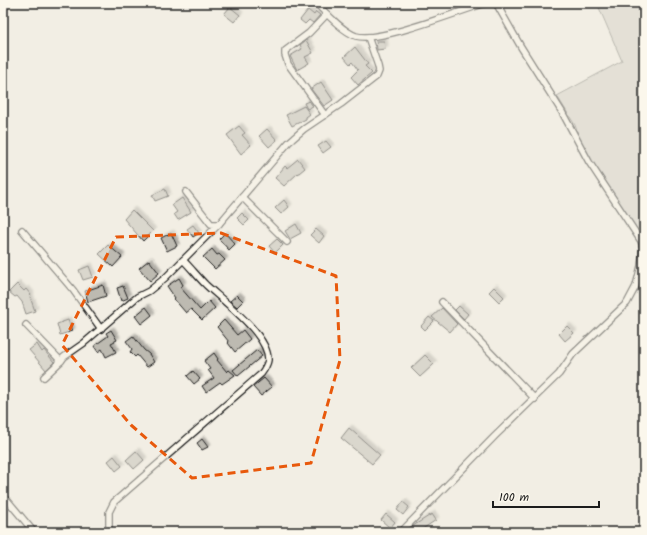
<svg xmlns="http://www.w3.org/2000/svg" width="647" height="535" font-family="Kalam,sans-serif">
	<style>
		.green { fill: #d2cfc6; stroke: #777671 }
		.building { fill: #bdbab1; stroke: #1c1c1c; filter: url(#shadow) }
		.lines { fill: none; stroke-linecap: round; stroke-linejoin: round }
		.minor-casing { stroke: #1c1c1c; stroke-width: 8 }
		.minor { stroke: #fbf7ec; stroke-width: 5.5 }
		.marked { fill: none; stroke: #e8590c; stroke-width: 3; stroke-dasharray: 8 5; stroke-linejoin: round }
	</style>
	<defs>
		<filter id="shadow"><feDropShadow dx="3" dy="-3" stdDeviation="1" flood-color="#0004"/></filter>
	</defs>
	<rect width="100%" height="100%" fill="#f2eee4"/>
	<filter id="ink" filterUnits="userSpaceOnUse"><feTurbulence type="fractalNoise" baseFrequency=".025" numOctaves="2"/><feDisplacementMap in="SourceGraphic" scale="8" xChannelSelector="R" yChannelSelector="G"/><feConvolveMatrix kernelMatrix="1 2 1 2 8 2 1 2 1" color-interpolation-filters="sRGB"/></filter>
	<g filter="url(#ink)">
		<!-- green -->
		<path class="green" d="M597,3H644V239L585,154L575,125L557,96L622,61Z"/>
		<!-- building -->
		<g class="building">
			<path d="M230,7L240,15L234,22L224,14Z"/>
			<path d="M308,10L314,15L316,12L320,15L313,23L309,20L305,24L300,20Z"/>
			<path d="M306,40L313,53L305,57L309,63L297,70L290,56L302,49L300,45Z"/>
			<path d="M376,41H384L385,49L377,50Z"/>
			<path d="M355,47L368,64L365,66L372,73L358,85L351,77L358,70L352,62L350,64L344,57Z"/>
			<path d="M321,82L333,100L324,106L311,89Z"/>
			<path d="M309,101L313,106L307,109L304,103Z"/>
			<path d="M304,106L310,114L306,117V119L292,126L286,115Z"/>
			<path d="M239,126L245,133L242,135L251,145L241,154L227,135Z"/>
			<path d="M267,129L277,140L269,147L259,136Z"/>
			<path d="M326,141L331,147L323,153L318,146Z"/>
			<path d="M298,159L305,168L299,173H298L284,186L275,178L285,166L287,168Z"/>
			<path d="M165,189L168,196L155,201L152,195Z"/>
			<path d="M182,198L191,212L178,220L174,214L177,212L172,205Z"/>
			<path d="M284,200L289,207L281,214L275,208Z"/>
			<path d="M132,210L153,231L143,241L124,219Z"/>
			<path d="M242,213L249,220L244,225L237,218Z"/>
			<path d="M296,224L301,233L290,239L285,231Z"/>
			<path d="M193,225L199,233L193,237L187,229Z"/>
			<path d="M316,229L324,236L319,243L310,235Z"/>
			<path d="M171,233L177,246L167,251L161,238Z"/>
			<path d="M225,233L235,244L229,250L219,239Z"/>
			<path d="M277,239L283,245L275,253L269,246Z"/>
			<path d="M108,245L122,257L113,267L99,254Z"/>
			<path d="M212,249L217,255L219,254L225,260L215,269L203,257Z"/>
			<path d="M149,260L159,273L150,281L139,268Z"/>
			<path d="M89,266L93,277L83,280L79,270Z"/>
			<path d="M179,278L183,285L180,287L200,310L209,301L215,308L202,320L191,309L186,313L174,299L175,298L167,286Z"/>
			<path d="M17,284L24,291L26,289L31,295L30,297L35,311L26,314L22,302L17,296L15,297L9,292Z"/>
			<path d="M103,285L106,296L88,302L85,291Z"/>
			<path d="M123,286L128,298L121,301L117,288Z"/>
			<path d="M494,287L504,297L499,302L489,292Z"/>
			<path d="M237,295L243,301L237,307L230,301Z"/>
			<path d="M459,306L468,314L464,319L455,310Z"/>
			<path d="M146,307L152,315L141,324L135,316Z"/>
			<path d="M442,308L457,324L450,332L432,317Z"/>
			<path d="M429,317L434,321L425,330L421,326Z"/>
			<path d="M68,320L72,331L60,335L57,324Z"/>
			<path d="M224,320L237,335L243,330L250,339L235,352L228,343L229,342L217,327Z"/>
			<path d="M567,326L574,333L565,341L559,334Z"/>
			<path d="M111,330L117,340L111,343L116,352L106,357L102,349L98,352L94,346L108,336L106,333Z"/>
			<path d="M133,336L144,350L149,354L154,362L147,367L137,355L135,357L130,352L132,349L126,341Z"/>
			<path d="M37,344L42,352L44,350L54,362L46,370L29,350Z"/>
			<path d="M257,350L262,356L238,376L233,370Z"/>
			<path d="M214,353L218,359L217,360L227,372L229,370L235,375L222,384L220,382L206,392L202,386L214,378L208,370L210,369L204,361Z"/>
			<path d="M425,355L434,364L420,377L411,368Z"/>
			<path d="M193,371L200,379L194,384L187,376Z"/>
			<path d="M264,378L272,387L261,396L253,387Z"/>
			<path d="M349,428L380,455L372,464L341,438Z"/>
			<path d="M202,439L208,447L202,450L197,443Z"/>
			<path d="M136,451L144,460L134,469L126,460Z"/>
			<path d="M114,456L122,466L116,471L108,461Z"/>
			<path d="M403,502L409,507L403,515L397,510Z"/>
			<path d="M386,514L395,522L390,528L381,520Z"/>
			<path d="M432,514L436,520L421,530L423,532H407L413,526Z"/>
		</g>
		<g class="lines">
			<!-- minor casing -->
			<g class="minor-casing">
				<g id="minor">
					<path d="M316,3C326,13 342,31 356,36C380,43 459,11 486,3"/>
					<path d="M325,115L288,64L285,55V51L309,33L327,14"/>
					<path d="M186,192L211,224H219L289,142L304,129L341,104L377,76L379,71L378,66L368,37"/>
					<path d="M242,197L287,242"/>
					<path d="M22,230L73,290L101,329"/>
					<path d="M183,260L219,224"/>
					<path d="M442,302L535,399"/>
					<path d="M26,325L61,361L64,357L84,343L137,297L149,291L165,278L183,260C191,268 198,277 206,285C223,301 269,335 268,360C267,366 264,370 261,374L114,502L109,512V532"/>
					<path d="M44,377L61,361"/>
					<path d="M3,498L8,501L34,532"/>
					<path d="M401,532L495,436L559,374L573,354L627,303L636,286L641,266L643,248L641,241L589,162L562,112L521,47L496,3"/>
				</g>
			</g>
			<!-- minor -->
			<use href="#minor" class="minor"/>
		</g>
	</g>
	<!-- marked area -->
	<path d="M0 0H647V535H0ZM221,233L336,276L340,360L311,463L192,478L131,425L62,345L116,237Z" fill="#f2eee4" fill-opacity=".55" fill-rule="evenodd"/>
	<path class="marked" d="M221,233L336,276L340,360L311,463L192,478L131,425L62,345L116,237Z"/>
	<!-- margin -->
	<rect width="647" height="535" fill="none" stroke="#fbf7ec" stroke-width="16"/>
	<rect x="8" y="8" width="631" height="519" fill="none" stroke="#1c1c1c" stroke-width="1.5" filter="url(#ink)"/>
	<!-- scale -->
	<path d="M493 501v6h106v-6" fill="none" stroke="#1c1c1c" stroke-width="2"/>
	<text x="499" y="501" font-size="12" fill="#1c1c1c" stroke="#fbf7ec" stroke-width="3" paint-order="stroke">100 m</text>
</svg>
